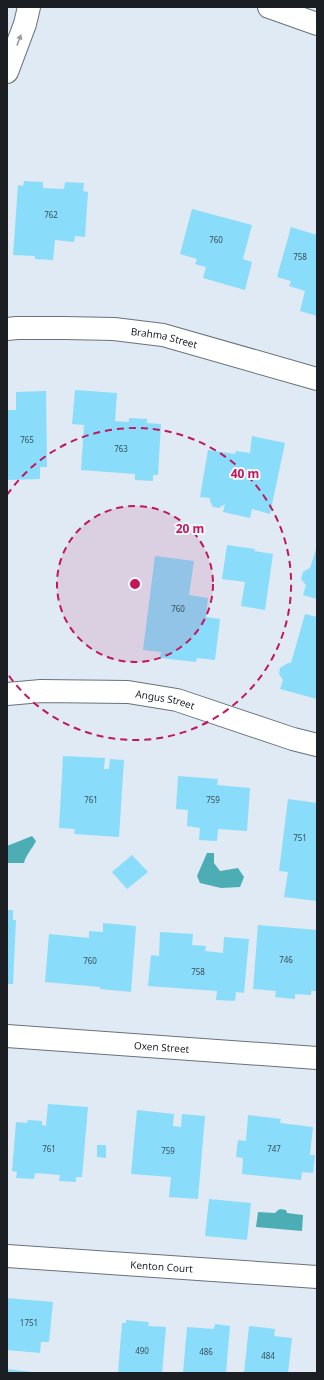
<svg xmlns="http://www.w3.org/2000/svg" width="324" height="1380" font-family="'Noto Sans',sans-serif">
	<style>
		.water { fill: #4cadb4 }
		.building { fill: #8adcfb }
		.lines { fill: none; stroke-linecap: round; stroke-linejoin: round }
		.minor-casing { stroke: #68727b; stroke-width: 24 }
		.minor { stroke: #fff; stroke-width: 22 }
		.oneway { fill: #989a9c }
		.ring { fill: none; stroke: #c2185b; stroke-width: 2; stroke-dasharray: 7 5 }
		.labels { text-anchor: middle; dominant-baseline: central; stroke-width: 4; stroke-linejoin: round; paint-order: stroke }
		.number-label { font-size: 8px; fill: #374e59 }
		.street-label { font-size: 10px; fill: #1b1f23; stroke: #f0f7fd }
		.centre { fill: #c2185b; stroke: #f0f7fd; stroke-width: 2 }
		.ring-label { font-size: 12px; text-anchor: middle; font-weight: bold; fill: #c2185b; stroke: #f0f7fd; stroke-width: 4; stroke-linejoin: round; paint-order: stroke }
	</style>
	<rect width="100%" height="100%" fill="#dfeaf5"/>
	<!-- water -->
	<g class="water">
		<path d="M32,836L36,841C32,849 26,855 24,863H7V846Z"/>
		<path d="M207,853H214V863L220,871L238,868L244,877L240,887L221,888L200,883L197,876Z"/>
		<path d="M280,1209L286,1210L287,1213L303,1215L302,1231L256,1227L258,1212L275,1213L277,1211Z"/>
	</g>
	<!-- building -->
	<g class="building">
		<path d="M24,181L43,182V188L64,189L65,182L84,183L83,191L88,192L85,237L75,236L74,242L55,240L53,260L35,259V256L13,255L18,185L23,186Z"/>
		<path d="M192,209L252,225L243,259L252,262L245,290L203,278L206,267L195,264L197,259L180,254Z"/>
		<path d="M291,227L317,235V316L300,311L305,291L289,286L291,281L277,277Z"/>
		<path d="M75,390L117,393L115,421L129,422V418L147,419V423L161,424L158,475H153V481L135,480V474L81,470L84,425L72,424Z"/>
		<path d="M46,391L47,467H40V479L7,480V410H16V392Z"/>
		<path d="M252,436L285,443L270,514L252,509L250,518L223,512L225,504L219,508L213,507L210,501V498L200,497L208,450L235,454L236,451L250,453Z"/>
		<path d="M227,545L255,549L254,551L273,554L265,610L241,606L245,582L222,579Z"/>
		<path d="M317,546V599L303,595L306,585L301,579L303,572L310,568Z"/>
		<path d="M155,556L194,561L189,595L208,598L206,617L220,619L215,660L197,658L196,662L160,658L161,652L143,650Z"/>
		<path d="M305,614L317,617V699L280,689L283,680L279,674L280,668L288,663H291Z"/>
		<path d="M63,756L105,758L104,769H109L110,759L124,760L119,837L74,834L75,829L59,828Z"/>
		<path d="M178,776L218,779L217,785L250,788L247,831L218,829L217,841L199,840L200,828L187,826L188,810L176,809Z"/>
		<path d="M288,799L317,803V901L284,897L288,872L279,871Z"/>
		<path d="M132,855L148,872L127,889L112,872Z"/>
		<path d="M7,910H13V920H16L13,984H7Z"/>
		<path d="M103,923L136,926L131,992L100,989V987L45,982L49,934L89,938V931L103,932Z"/>
		<path d="M258,925L317,930V991H311V995L295,994V999L275,997L276,991L253,989Z"/>
		<path d="M160,932L193,934L192,945L206,946L205,951L223,953L224,937L249,939L244,993L236,992L235,1001L216,1000L217,991L148,986L151,955L159,956Z"/>
		<path d="M48,1104L88,1107L82,1177H76V1182L59,1181L60,1175L35,1173L34,1179L16,1178L17,1172L12,1171L16,1122L27,1123L28,1120L42,1121V1125L46,1126Z"/>
		<path d="M137,1110L174,1114L173,1126L181,1127L182,1114L205,1116L198,1199L169,1197L171,1177L131,1174Z"/>
		<path d="M248,1115L281,1119L280,1123L313,1127L310,1155H315L313,1173L302,1172L301,1180L242,1174L243,1158L236,1157L238,1140L246,1141Z"/>
		<path d="M97,1145H106V1158L97,1157Z"/>
		<path d="M209,1199L251,1203L247,1240L205,1236Z"/>
		<path d="M7,1298L53,1302L49,1342H41L40,1353L7,1350Z"/>
		<path d="M126,1320L149,1322L148,1326L166,1327L162,1373H118L122,1323H126Z"/>
		<path d="M215,1324L230,1326L226,1373H183L187,1327L214,1329Z"/>
		<path d="M249,1326L275,1329L274,1336L292,1338L288,1373H244Z"/>
		<path d="M7,1369L32,1372V1373H7Z"/>
	</g>
	<g class="lines">
		<!-- minor casing -->
		<g class="minor-casing">
			<g id="minor">
				<path d="M269,7L317,24"/>
				<path d="M7,72L25,24L29,7"/>
				<path id="s1" d="M7,329L17,328H64L114,329L163,335L317,379"/>
				<path id="s2" d="M7,694L41,691L128,692L177,700L293,739L317,745"/>
				<path id="s3" d="M7,1036L317,1058"/>
				<path id="s4" d="M7,1256L317,1277"/>
			</g>
		</g>
		<!-- minor -->
		<use href="#minor" class="minor"/>
	</g>
	<!-- one-way arrows -->
	<defs><path id="oneway-solid" d="M-6-.8H1V-3.2L6.5 0L1 3.2V.8H-6Z"/></defs>
	<use class="oneway" href="#oneway-solid" transform="translate(19 40) rotate(-70)"/>
	<!-- distance rings -->
	<circle cx="135" cy="584" r="78" fill="#c2185b" fill-opacity=".12"/>
	<g class="ring">
		<circle cx="135" cy="584" r="78"/>
		<path d="M7 495A156 156 0 1 1 7 673"/>
	</g>
	<g class="labels">
		<!-- number labels -->
		<g class="number-label">
			<text x="51" y="214">762</text>
			<text x="216" y="239">760</text>
			<text x="300" y="256">758</text>
			<text x="27" y="439">765</text>
			<text x="121" y="448">763</text>
			<text x="178" y="608">760</text>
			<text x="91" y="799">761</text>
			<text x="213" y="799">759</text>
			<text x="300" y="837">751</text>
			<text x="286" y="959">746</text>
			<text x="90" y="960">760</text>
			<text x="198" y="971">758</text>
			<text x="49" y="1148">761</text>
			<text x="274" y="1148">747</text>
			<text x="168" y="1150">759</text>
			<text x="29" y="1322">1751</text>
			<text x="142" y="1350">490</text>
			<text x="206" y="1351">486</text>
			<text x="268" y="1355">484</text>
		</g>
		<!-- street labels -->
		<g class="street-label">
			<text stroke="none"><textPath href="#s1" startOffset="158">Brahma Street</textPath></text>
			<text stroke="none"><textPath href="#s2" startOffset="159">Angus Street</textPath></text>
			<text stroke="none"><textPath href="#s3" startOffset="155">Oxen Street</textPath></text>
			<text stroke="none"><textPath href="#s4" startOffset="155">Kenton Court</textPath></text>
		</g>
	</g>
	<circle cx="135" cy="584" r="6" class="centre"/>
	<g class="ring-label">
		<text x="245" y="478">40 m</text>
		<text x="190" y="533">20 m</text>
	</g>
	<!-- border -->
	<rect width="324" height="1380" fill="none" stroke="#1b1f23" stroke-width="16"/>
</svg>
